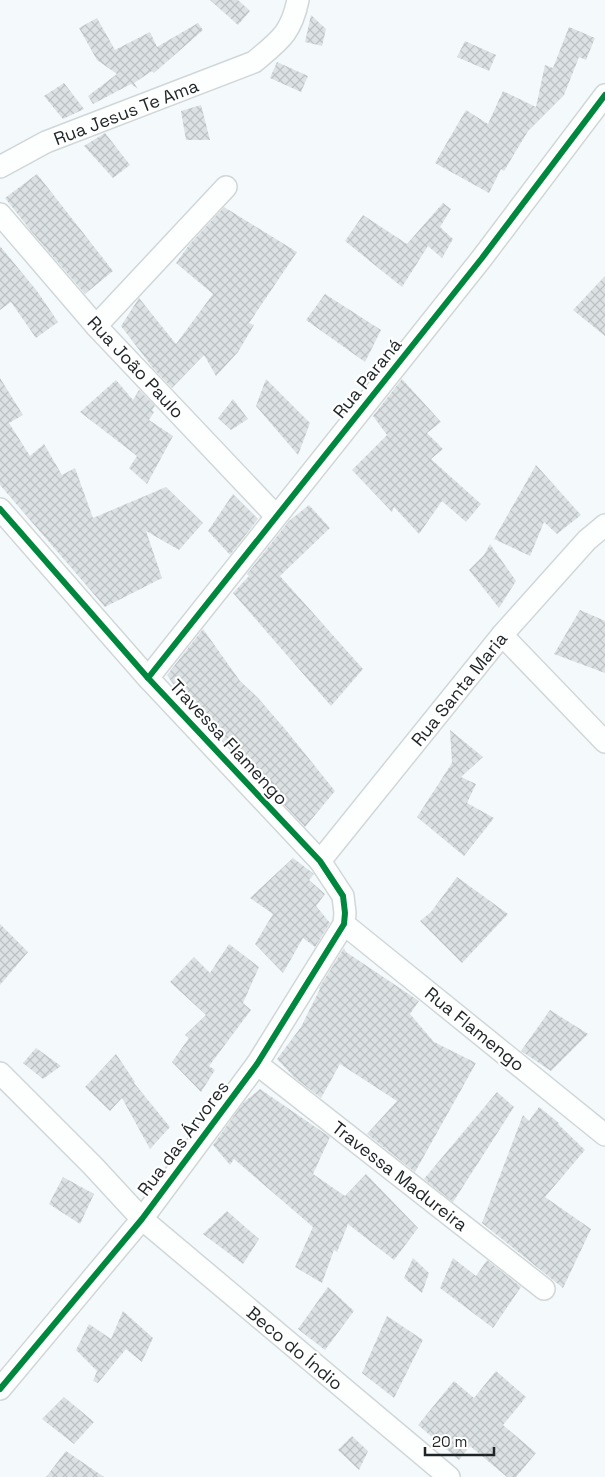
<svg xmlns="http://www.w3.org/2000/svg" width="605" height="1477" font-family="'Space Grotesk',sans-serif">
	<style>
		.building { fill: url(#building-cross-hatch) }
		.lines { fill: none; stroke-linecap: round; stroke-linejoin: round }
		.street-casing { stroke: #d1d7d8; stroke-width: 24 }
		.street { stroke: #fdfefe; stroke-width: 21 }
		.cycleway-casing { stroke: #fff; stroke-width: 9 }
		.cycleway { stroke: #00873e; stroke-width: 6 }
		.labels { text-anchor: middle; dominant-baseline: central; stroke-width: 4.5; stroke-linejoin: round; paint-order: stroke }
		.street-label { font-size: 18px; fill: #1f2527; stroke: #fff }
	</style>
	<defs>
		<pattern id="building-cross-hatch" width="8" height="8" patternUnits="userSpaceOnUse" patternTransform="scale(1.25)"><rect width="8" height="8" fill="#dce2e3"/><path d="M0 0l8 8M0 8l8-8" fill="none" stroke="#bcc2c3"/></pattern>
	</defs>
	<rect width="100%" height="100%" fill="#f4fafb"/>
	<!-- building -->
	<g class="building">
		<path d="M210,0H238L250,11L238,25Z"/>
		<path d="M311,15L326,29L322,46L305,42Z"/>
		<path d="M97,18L115,50L150,32L157,47L198,23L203,30L154,73L152,71L134,83L138,89L131,84L93,104L88,96L117,74L97,60L79,28Z"/>
		<path d="M569,27L595,38L586,60L579,57L564,95L528,131L504,171L501,169L489,193L435,163L466,110L488,124L503,91L536,107L545,65L553,68Z"/>
		<path d="M465,41L496,55L489,71L457,57Z"/>
		<path d="M277,62L308,76L301,92L270,78Z"/>
		<path d="M64,83L84,109L63,119L44,96Z"/>
		<path d="M201,105L210,140H186L181,111Z"/>
		<path d="M105,133L130,165L113,178L84,146Z"/>
		<path d="M37,174L113,271L85,294L31,231L5,198Z"/>
		<path d="M443,203L451,209L440,227L453,239L442,258L428,246L402,287L345,241L363,215L407,244Z"/>
		<path d="M224,207L297,252L249,323L254,325L238,352L216,376L204,355L172,388L153,368L121,326L139,298L176,344L213,294L176,263L189,245Z"/>
		<path d="M0,246L37,291L58,322L36,338L11,302L0,310Z"/>
		<path d="M605,276V336L573,310Z"/>
		<path d="M325,294L381,330L365,362L306,320Z"/>
		<path d="M0,378L23,415L9,423L30,456L44,444L62,475L75,468L93,518L166,487L203,523L179,550L146,531L162,578L105,607L0,485Z"/>
		<path d="M266,379L310,423L298,455L256,406Z"/>
		<path d="M402,379L441,422L427,433L443,449L431,459L481,504L466,522L442,501L419,534L394,507L392,512L352,470L387,435L373,416Z"/>
		<path d="M116,380L133,400L139,390L155,406L152,410L154,412L149,420L173,436L147,484L129,468L137,456L80,412Z"/>
		<path d="M233,399L248,419L231,430L218,418Z"/>
		<path d="M536,465L581,515L557,534L544,522L530,556L494,539Z"/>
		<path d="M233,494L258,519L230,555L208,531Z"/>
		<path d="M309,505L330,528L280,576L363,669L331,706L233,593L249,576L247,574L289,521Z"/>
		<path d="M490,544L516,581L499,608L469,570L484,555Z"/>
		<path d="M580,610L605,621V673L554,654Z"/>
		<path d="M203,629L240,681L258,698L285,729L335,791L305,827L214,730L199,703L194,708L180,694L167,675Z"/>
		<path d="M450,730L483,757L461,777L476,784L467,803L494,818L464,856L417,817L452,763Z"/>
		<path d="M293,858L314,874L309,880L325,894L316,906L330,923L315,947L303,938L283,973L255,944L273,914L250,898Z"/>
		<path d="M457,877L508,914L462,963L420,921L431,912Z"/>
		<path d="M0,924L28,952L0,985Z"/>
		<path d="M229,944L259,967L243,1003L251,1010L209,1066L215,1070L201,1092L172,1062L189,1038L185,1035L206,1015L170,982L194,957L210,973Z"/>
		<path d="M344,948L346,952L419,1001L410,1014L434,1042L476,1063L415,1172L367,1134L397,1101L340,1064L321,1098L295,1078L277,1059L301,1027L320,989L319,988Z"/>
		<path d="M550,1010L588,1034L551,1071L521,1051Z"/>
		<path d="M36,1048L61,1066L43,1079L23,1063Z"/>
		<path d="M116,1054L135,1082L134,1083L170,1127L150,1149L122,1098L110,1111L85,1087Z"/>
		<path d="M260,1089L330,1137L313,1174L345,1196L366,1174L418,1228L394,1260L348,1224L337,1252L334,1250L322,1283L295,1267L313,1227L234,1159L230,1165L213,1145L243,1103Z"/>
		<path d="M497,1092L514,1107L453,1202L424,1179Z"/>
		<path d="M539,1107L559,1123L558,1124L585,1150L545,1197L591,1229L563,1288L482,1223L523,1115L529,1121Z"/>
		<path d="M63,1177L94,1194L80,1224L49,1204Z"/>
		<path d="M227,1211L259,1239L243,1264L203,1234Z"/>
		<path d="M413,1258L429,1273L422,1293L404,1278Z"/>
		<path d="M453,1258L476,1276L487,1260L521,1287L493,1328L440,1288Z"/>
		<path d="M328,1287L354,1311L325,1350L298,1329Z"/>
		<path d="M123,1311L153,1338L142,1362L126,1349L98,1383L93,1381L97,1371L76,1350L89,1324L111,1339Z"/>
		<path d="M387,1316L423,1340L394,1398L362,1373Z"/>
		<path d="M496,1371L526,1397L503,1425L536,1453L516,1477H507L470,1446L459,1460L418,1425L454,1381L474,1398Z"/>
		<path d="M64,1397L94,1422L74,1444L42,1419Z"/>
		<path d="M352,1436L368,1451L359,1470L338,1450Z"/>
		<path d="M66,1451L104,1477H46Z"/>
	</g>
	<g class="lines">
		<!-- street casing -->
		<g class="street-casing">
			<g id="street">
				<path d="M0,167L46,142L254,62C279,41 291,34 298,0"/>
				<path d="M0,214L96,326L276,516"/>
				<path d="M96,326L226,187"/>
				<path d="M0,509L148,678L320,861L343,896L345,913L344,924L257,1064L142,1219L0,1389"/>
				<path d="M502,635L605,742"/>
				<path d="M148,678L482,258L605,95"/>
				<path d="M320,861L502,635L587,540L605,525"/>
				<path d="M344,924L605,1135"/>
				<path d="M257,1064L544,1289"/>
				<path d="M0,1073L93,1166L142,1219L449,1477"/>
			</g>
		</g>
		<!-- street -->
		<use href="#street" class="street"/>
		<!-- cycleway casing -->
		<g class="cycleway-casing">
			<g id="cycleway">
				<path d="M0,509L148,678L320,861L343,896L345,913L344,924L257,1064L142,1219L0,1389"/>
				<path d="M148,678L482,258L605,95"/>
			</g>
		</g>
		<!-- cycleway -->
		<use href="#cycleway" class="cycleway"/>
	</g>
	<g class="labels">
		<!-- street labels -->
		<g class="street-label">
			<text transform="translate(126 112) rotate(-21)">Rua Jesus Te Ama</text>
			<text transform="translate(136 367) rotate(47)">Rua João Paulo</text>
			<text transform="translate(367 378) rotate(-51)">Rua Paraná</text>
			<text transform="translate(459 689) rotate(-51)">Rua Santa Maria</text>
			<text transform="translate(229 742) rotate(47)">Travessa Flamengo</text>
			<text transform="translate(475 1029) rotate(39)">Rua Flamengo</text>
			<text transform="translate(183 1138) rotate(-53)">Rua das Árvores</text>
			<text transform="translate(400 1176) rotate(38)">Travessa Madureira</text>
			<text transform="translate(295 1348) rotate(40)">Beco do Índio</text>
		</g>
	</g>
	<!-- scale -->
	<path d="M425 1447v8h69v-8" fill="none" stroke="#1f2527" stroke-width="2.5"/>
	<text x="432" y="1447" font-size="15" fill="#1f2527" stroke="#ffffff" stroke-width="4" paint-order="stroke">20 m</text>
</svg>
